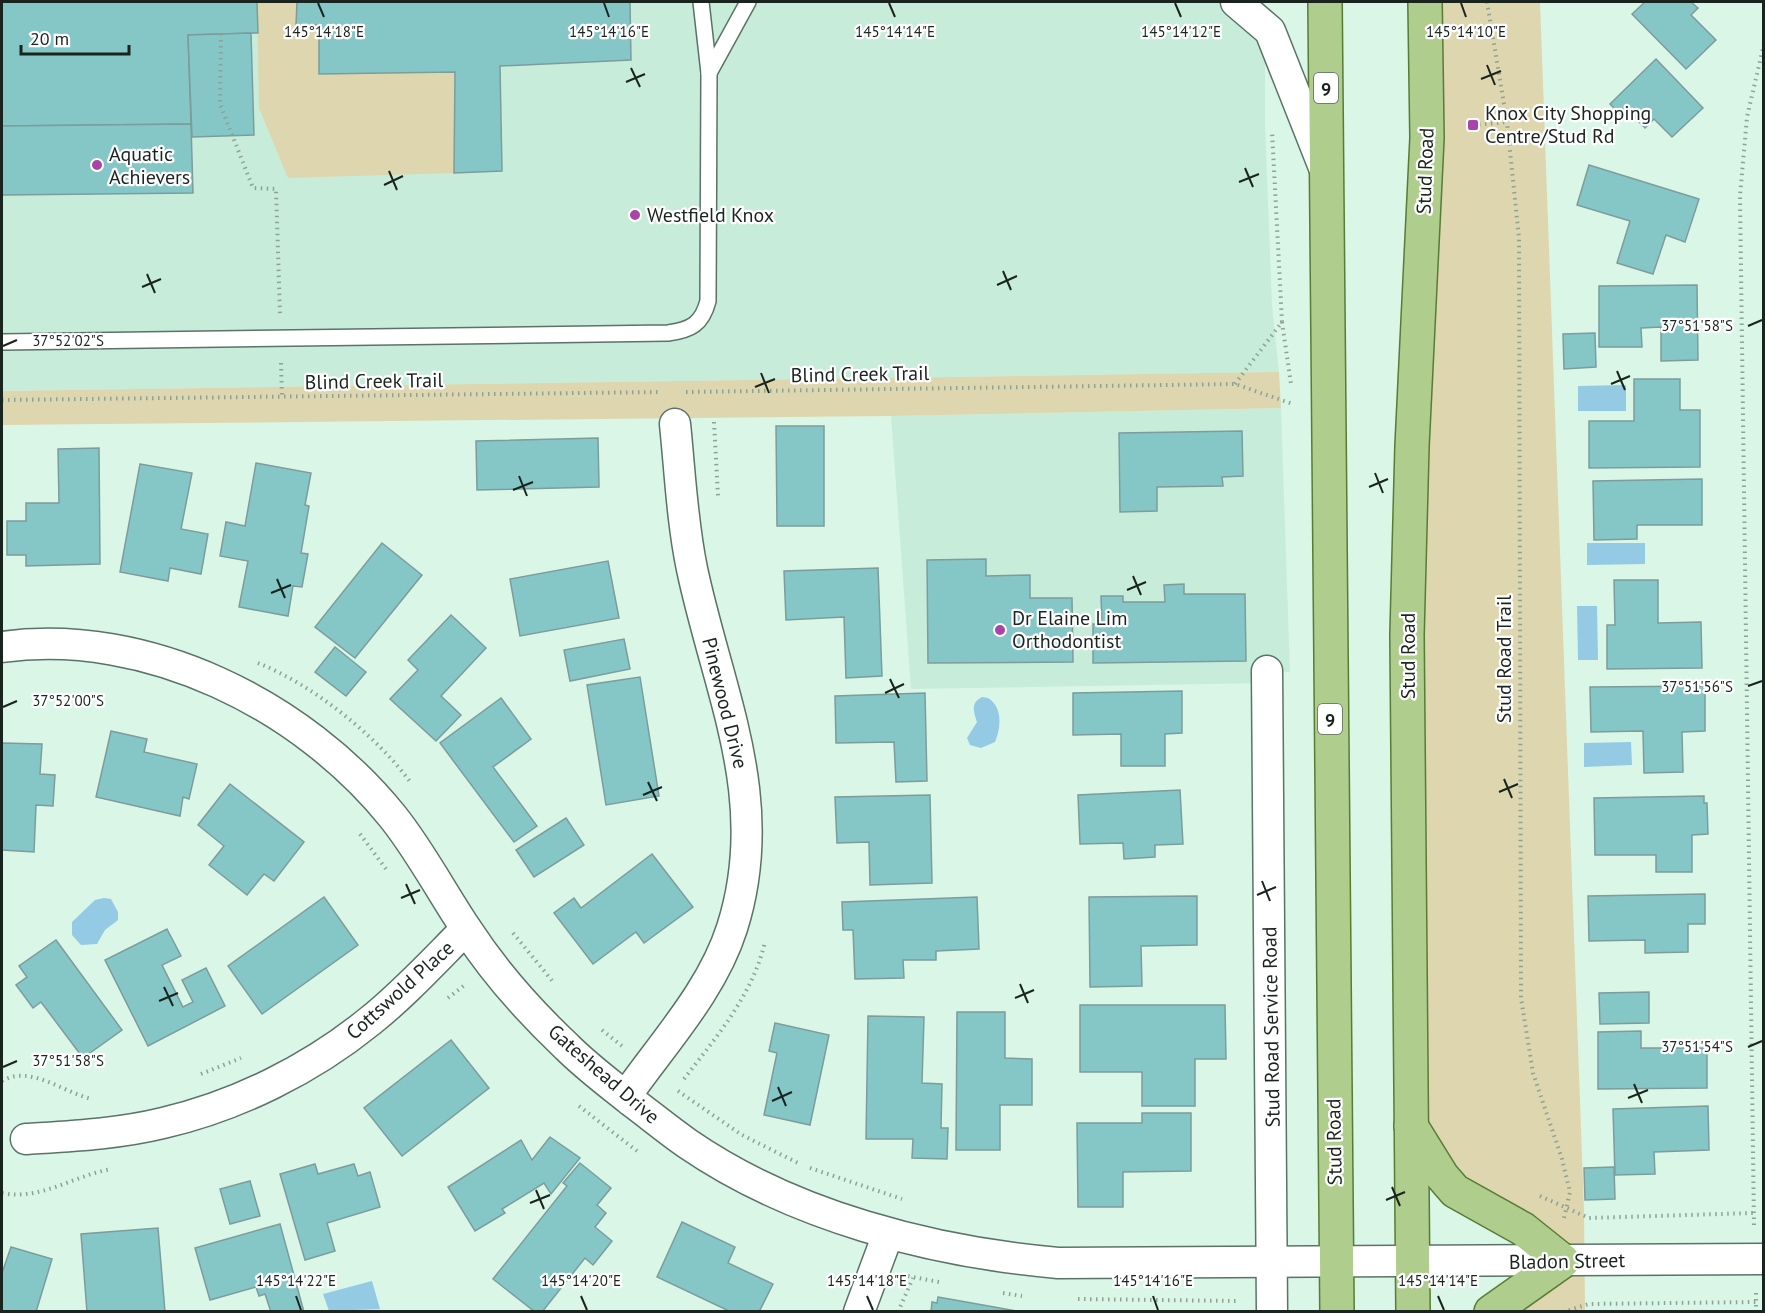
<svg xmlns="http://www.w3.org/2000/svg" width="1765" height="1313" font-family="'PT Sans',sans-serif">
	<style>
		.built { fill: #c8ecda }
		.green { fill: #ded6ae }
		.water { fill: #94cae4 }
		.building { fill: #85c7c7; stroke: #7d9c9c; stroke-width: 1.5 }
		.lines { fill: none; stroke-linecap: round; stroke-linejoin: round }
		.lane-casing { stroke: #5a7366; stroke-width: 18 }
		.street-casing { stroke: #5a7366; stroke-width: 33 }
		.primary-casing { stroke: #587c34; stroke-width: 36 }
		.path { stroke: #8da297; stroke-width: 4; stroke-dasharray: 1.5 4.5; stroke-linecap: butt }
		.lane { stroke: #fff; stroke-width: 15 }
		.street { stroke: #fff; stroke-width: 30 }
		.primary { stroke: #afcd8c; stroke-width: 33 }
		.ticks { fill: none; stroke: #1a241f; stroke-width: 2 }
		.poi-dot { fill: #a944a9; stroke: #fff; stroke-width: 2 }
		.labels { text-anchor: middle; dominant-baseline: central; stroke-width: 4.5; stroke-linejoin: round; paint-order: stroke }
		.shield { fill: #fff; stroke: #5f6662; stroke-width: 1.5 }
		.shield-label { font-size: 18px; font-weight: bold; fill: #1a241f }
		.poi-label { font-size: 20px; fill: #1a241f; stroke: #fff; text-anchor: start }
		.street-label { font-size: 20px; fill: #1a241f; stroke: #fff }
		.ticks-label { font-size: 15px; text-anchor: middle; fill: #1a241f; stroke: #fff; stroke-width: 4.5; stroke-linejoin: round; paint-order: stroke }
	</style>
	<rect width="100%" height="100%" fill="#daf6e7"/>
	<!-- built -->
	<g class="built">
		<path d="M2,2H1265V125L1272,305L1279,372L2,391Z"/>
		<path d="M1281,408L1290,672L1267,671V683L911,689L891,416Z"/>
	</g>
	<!-- green -->
	<g class="green">
		<path d="M257,2H297L296,25H319V74L455,72L454,173L288,178L259,108Z"/>
		<path d="M1425,2H1540L1584,1211L1585,1311H1491L1563,1262L1504,1219L1411,1126Z"/>
		<path d="M1279,372L1281,408L891,416L2,425V391Z"/>
	</g>
	<!-- water -->
	<g class="water">
		<path d="M1626,385V411H1578V386Z"/>
		<path d="M1587,543H1645V564L1587,565Z"/>
		<path d="M1577,606H1597L1598,660H1578Z"/>
		<path d="M982,697L988,698C1003,707 1001,728 995,742L981,748L970,745L967,738L977,722C974,712 970,703 982,697Z"/>
		<path d="M1631,742L1632,765L1584,767V743Z"/>
		<path d="M104,898L111,899L118,912V920L105,930L97,944L81,945L72,935V922L95,900Z"/>
		<path d="M372,1281L380,1309L329,1311L323,1294Z"/>
	</g>
	<!-- building -->
	<g class="building">
		<path d="M2,2H257L258,33L188,35L191,124L2,126Z"/>
		<path d="M297,2H630L631,60L500,66L502,171L454,173L455,72L319,74V25H296Z"/>
		<path d="M1645,2H1691L1698,8L1691,15L1716,40L1686,69L1632,14Z"/>
		<path d="M251,33L254,135L192,137L188,35Z"/>
		<path d="M1656,59L1703,108L1672,137L1654,119L1645,128L1632,115L1626,120L1610,104Z"/>
		<path d="M191,124L193,193L2,195V126Z"/>
		<path d="M1589,165L1699,199L1685,242L1666,235L1653,274L1617,263L1630,221L1577,205Z"/>
		<path d="M1697,285L1698,360L1661,361V327L1641,328L1642,347H1599V286Z"/>
		<path d="M1595,333L1596,367L1564,369L1563,334Z"/>
		<path d="M1634,379H1680V410H1700V467L1589,468V421H1634Z"/>
		<path d="M776,426H824V526H777Z"/>
		<path d="M1242,431L1243,476L1222,477L1223,486L1157,487V511L1120,512L1119,433Z"/>
		<path d="M598,438L599,487L477,490L476,441Z"/>
		<path d="M99,448L100,564L26,566V555H7V521H26V503H59L58,449Z"/>
		<path d="M256,463L311,473L305,505L309,506L301,553L308,554L302,587L293,586L288,616L239,607L248,561L220,556L226,522L245,526Z"/>
		<path d="M140,464L192,473L181,529L208,534L201,574L170,568L168,581L120,572Z"/>
		<path d="M1702,479V525H1637V539L1594,540L1593,481Z"/>
		<path d="M382,543L422,575L355,658L315,627Z"/>
		<path d="M986,559V576L1030,575V598H1072L1073,662L928,663L927,560Z"/>
		<path d="M608,561L619,618L520,636L510,579Z"/>
		<path d="M878,568L882,676L846,678L844,617L786,620L784,571Z"/>
		<path d="M1614,580H1658V623L1701,622L1702,668L1607,669V625H1615Z"/>
		<path d="M1184,584V594H1245L1246,661L1093,663V624H1102L1101,596H1123V602H1165L1164,585Z"/>
		<path d="M451,615L486,648L441,696L461,715L436,741L390,699L418,670L408,660Z"/>
		<path d="M624,639L630,669L570,681L564,650Z"/>
		<path d="M335,647L366,672L346,696L315,672Z"/>
		<path d="M640,677L659,796L606,805L587,685Z"/>
		<path d="M1705,686V731L1682,732L1683,772L1644,773L1643,731L1591,732L1590,687Z"/>
		<path d="M1182,691V733L1165,734V766H1121V734L1073,735V693Z"/>
		<path d="M925,693L927,781L896,782L894,742L836,743L835,696Z"/>
		<path d="M501,698L531,739L493,767L537,826L514,842L440,743Z"/>
		<path d="M111,731L147,739L144,752L197,764L189,799L183,797L180,816L96,797Z"/>
		<path d="M2,743L42,744L40,774L55,775L53,806L36,805L34,852L2,850Z"/>
		<path d="M230,784L304,842L274,881L264,874L247,895L209,865L224,846L198,825Z"/>
		<path d="M1180,790L1183,844L1155,845V857L1124,859L1123,843L1080,844L1078,795Z"/>
		<path d="M930,795L932,883L870,885L869,842L837,843L835,797Z"/>
		<path d="M1704,796V803H1707L1708,834L1692,835V872H1656V855H1595L1594,798Z"/>
		<path d="M566,818L584,845L534,877L516,850Z"/>
		<path d="M652,854L693,907L644,943L636,932L593,964L554,913L574,898L581,908Z"/>
		<path d="M1705,894V924H1688V952L1645,953V940L1589,941L1588,896Z"/>
		<path d="M1197,896V945L1141,946L1142,986L1090,987L1089,897Z"/>
		<path d="M324,897L358,945L262,1014L228,966Z"/>
		<path d="M977,897L979,949L936,951V960H903L904,978L855,979L853,930H843L842,902Z"/>
		<path d="M167,929L181,956L162,965L183,1007L193,1002L182,980L206,968L225,1006L148,1046L105,960Z"/>
		<path d="M56,940L122,1030L83,1058L41,1002L33,1008L16,985L27,977L19,966Z"/>
		<path d="M1649,992V1023L1600,1024L1599,993Z"/>
		<path d="M1080,1005H1225L1226,1059H1195V1106H1142V1072H1080Z"/>
		<path d="M957,1012H1005V1058L1032,1059V1105H1000V1150H956Z"/>
		<path d="M868,1016L924,1017L922,1083L942,1084L941,1128H948L947,1159L912,1158L913,1139H866Z"/>
		<path d="M775,1023L829,1035L810,1125L764,1115L777,1053L769,1051Z"/>
		<path d="M1641,1031V1048H1707V1088L1598,1089V1032Z"/>
		<path d="M451,1040L489,1088L402,1156L364,1108Z"/>
		<path d="M1708,1106L1709,1150L1654,1152L1655,1174L1615,1175L1613,1109Z"/>
		<path d="M1142,1113H1191V1171L1123,1172V1207H1078L1077,1123H1142Z"/>
		<path d="M550,1137L580,1158L551,1194L544,1183L502,1209L505,1213L475,1231L448,1187L521,1140L532,1160Z"/>
		<path d="M580,1163L611,1188L597,1205L606,1213L595,1227L612,1241L593,1265L585,1258L542,1312H535L493,1279L567,1186L563,1183Z"/>
		<path d="M315,1164L318,1174L354,1164L358,1176L370,1172L380,1207L327,1223L335,1251L305,1260L280,1174Z"/>
		<path d="M1614,1167L1615,1199L1585,1200L1584,1168Z"/>
		<path d="M250,1181L260,1216L230,1224L220,1189Z"/>
		<path d="M682,1222L735,1247L728,1263L773,1284L759,1312H731L657,1277Z"/>
		<path d="M280,1224L304,1312H271L265,1294L259,1296L256,1287L210,1300L195,1248Z"/>
		<path d="M158,1228L165,1312H87L81,1234Z"/>
		<path d="M11,1247L52,1259L36,1312H2V1273Z"/>
		<path d="M938,1297L1022,1312H931L932,1302L937,1303Z"/>
	</g>
	<g class="lines">
		<!-- lane casing -->
		<g class="lane-casing">
			<g id="lane">
				<path d="M709,73L748,2"/>
				<path d="M2,342L668,333C691,330 702,324 708,301L709,73L701,2"/>
			</g>
		</g>
		<!-- street casing -->
		<g class="street-casing">
			<g id="street">
				<path d="M1236,2L1270,31L1325,170"/>
				<path d="M2,647C147,627 303,705 393,817C421,852 442,893 467,930C495,973 530,1012 567,1047C587,1067 610,1084 631,1101C650,1115 668,1130 688,1144C793,1216 932,1252 1058,1263L1764,1259"/>
				<path d="M1267,671L1272,1312"/>
				<path d="M626,1096C663,1043 712,991 732,928C773,799 718,692 692,569C682,521 680,472 675,424"/>
				<path d="M26,1139C72,1136 118,1134 163,1123C237,1106 311,1069 370,1021C404,994 435,960 466,929"/>
				<path d="M859,1312L888,1234"/>
			</g>
		</g>
		<!-- primary casing -->
		<g class="primary-casing">
			<g id="primary">
				<path d="M1325,2L1337,1312"/>
				<path d="M1411,1126L1442,1176L1455,1191L1523,1229L1563,1261L1491,1312"/>
				<path d="M1413,1312L1407,635L1412,446L1427,138L1425,2"/>
			</g>
		</g>
		<!-- path -->
		<g class="path">
			<path d="M1487,2L1507,122L1519,238L1521,998L1533,1073L1562,1159L1570,1192L1564,1218"/>
			<path d="M221,34L220,104L253,188L276,189L280,314"/>
			<path d="M1473,125L1507,122"/>
			<path d="M1282,322L1291,384"/>
			<path d="M281,363L282,397"/>
			<path d="M1235,384L1282,322L1272,131"/>
			<path d="M686,392L1235,384L1293,404"/>
			<path d="M2,400L661,392"/>
			<path d="M714,422L718,496"/>
			<path d="M258,663C313,685 376,735 411,783"/>
			<path d="M360,834L386,869"/>
			<path d="M513,933L554,983"/>
			<path d="M448,998L466,984"/>
			<path d="M602,1030L622,1046"/>
			<path d="M201,1074L241,1058"/>
			<path d="M684,1079C717,1036 752,996 765,942"/>
			<path d="M2,1081C30,1064 64,1093 92,1099"/>
			<path d="M678,1091L742,1135L800,1164"/>
			<path d="M579,1106L637,1151"/>
			<path d="M810,1168L902,1199"/>
			<path d="M2,1193C41,1201 74,1175 112,1169"/>
			<path d="M1540,1196L1589,1218L1753,1213"/>
			<path d="M1754,1225L1740,196L1747,117L1764,44"/>
			<path d="M908,1276L939,1282"/>
			<path d="M1003,1293L1022,1296"/>
			<path d="M1756,1293V1312"/>
			<path d="M1078,1299L1238,1301"/>
			<path d="M898,1312L913,1278"/>
			<path d="M1563,1312L1589,1304L1756,1302"/>
		</g>
		<!-- lane -->
		<use href="#lane" class="lane"/>
		<!-- street -->
		<use href="#street" class="street"/>
		<!-- primary -->
		<use href="#primary" class="primary"/>
	</g>
	<!-- ticks -->
	<path class="ticks" d="M318,3L324,17M604,3L609,17M889,3L895,17M1175,3L1181,17M1461,3L1466,17M1487,65L1495,85M631,68L640,87M1481,79L1501,71M626,82L645,74M1245,168L1253,187M389,171L397,190M1239,182L1259,174M384,185L403,176M1003,271L1011,290M147,274L155,293M997,285L1017,276M142,287L161,279M1748,326L1762,320M3,346L17,340M1617,371L1625,390M761,373L769,393M1611,384L1630,376M755,387L775,379M1375,473L1383,493M519,476L527,496M1369,487L1388,479M513,490L533,482M1133,576L1141,595M277,579L285,598M1127,590L1146,582M271,593L291,585M890,679L899,698M1748,686L1762,681M885,693L904,684M3,707L17,701M1504,779L1512,798M648,782L657,801M1499,792L1518,784M643,795L662,787M1262,881L1270,901M406,884L415,904M1257,895L1276,887M401,898L420,890M1020,984L1028,1003M164,987L173,1006M1015,998L1034,990M159,1001L178,993M1748,1047L1762,1041M3,1067L17,1061M1634,1084L1642,1103M778,1087L786,1106M1628,1098L1648,1090M772,1101L792,1092M1392,1187L1400,1206M536,1190L544,1209M1386,1200L1405,1192M530,1203L550,1195M296,1296L301,1310M581,1296L587,1310M867,1296L873,1310M1153,1296L1158,1310M1438,1296L1444,1310"/>
	<!-- markers -->
	<g class="poi-dot">
		<rect x="1467" y="119" width="12" height="12" rx="3"/>
		<circle cx="97" cy="165" r="6"/>
		<circle cx="635" cy="215" r="6"/>
		<circle cx="1000" cy="630" r="6"/>
	</g>
	<g class="labels">
		<!-- shield labels -->
		<g class="shield">
			<rect x="1314" y="73" width="24" height="30" rx="4.5"/>
			<rect x="1318" y="704" width="24" height="30" rx="4.5"/>
		</g>
		<g class="shield-label">
			<text x="1326" y="88">9</text>
			<text x="1330" y="719">9</text>
		</g>
		<!-- poi labels -->
		<g class="poi-label">
			<text x="1485" y="113">Knox City Shopping<tspan x="1485" dy="23">Centre/Stud Rd</tspan></text>
			<text x="109" y="154">Aquatic<tspan x="109" dy="23">Achievers</tspan></text>
			<text x="647" y="215">Westfield Knox</text>
			<text x="1012" y="618">Dr Elaine Lim<tspan x="1012" dy="23">Orthodontist</tspan></text>
		</g>
		<!-- street labels -->
		<g class="street-label">
			<text transform="translate(1425 171) rotate(-88)">Stud Road</text>
			<text transform="translate(860 374) rotate(-1)">Blind Creek Trail</text>
			<text transform="translate(374 381) rotate(-1)">Blind Creek Trail</text>
			<text transform="translate(1408 656) rotate(-90)">Stud Road</text>
			<text transform="translate(1504 659) rotate(-90)">Stud Road Trail</text>
			<text transform="translate(725 703) rotate(76)">Pinewood Drive</text>
			<text transform="translate(400 990) rotate(-42)">Cottswold Place</text>
			<text transform="translate(1271 1027) rotate(-91)">Stud Road Service Road</text>
			<text transform="translate(604 1074) rotate(41)">Gateshead Drive</text>
			<text transform="translate(1334 1142) rotate(-91)">Stud Road</text>
			<text transform="translate(1567 1261) rotate(-1)">Bladon Street</text>
		</g>
	</g>
	<g class="ticks-label">
		<text x="324" y="37">145°14'18"E</text>
		<text x="609" y="37">145°14'16"E</text>
		<text x="895" y="37">145°14'14"E</text>
		<text x="1181" y="37">145°14'12"E</text>
		<text x="1466" y="37">145°14'10"E</text>
		<text x="1697" y="331">37°51'58"S</text>
		<text x="68" y="346">37°52'02"S</text>
		<text x="1697" y="692">37°51'56"S</text>
		<text x="68" y="706">37°52'00"S</text>
		<text x="1697" y="1052">37°51'54"S</text>
		<text x="68" y="1066">37°51'58"S</text>
		<text x="296" y="1286">145°14'22"E</text>
		<text x="581" y="1286">145°14'20"E</text>
		<text x="867" y="1286">145°14'18"E</text>
		<text x="1153" y="1286">145°14'16"E</text>
		<text x="1438" y="1286">145°14'14"E</text>
	</g>
	<!-- border -->
	<rect width="1765" height="1313" fill="none" stroke="#1a241f" stroke-width="6"/>
	<!-- scale -->
	<path d="M21 45v9h108v-9" fill="none" stroke="#1a241f" stroke-width="3"/>
	<text x="30" y="45" font-size="18" fill="#1a241f" stroke="#ffffff" stroke-width="4.5" paint-order="stroke">20 m</text>
</svg>
